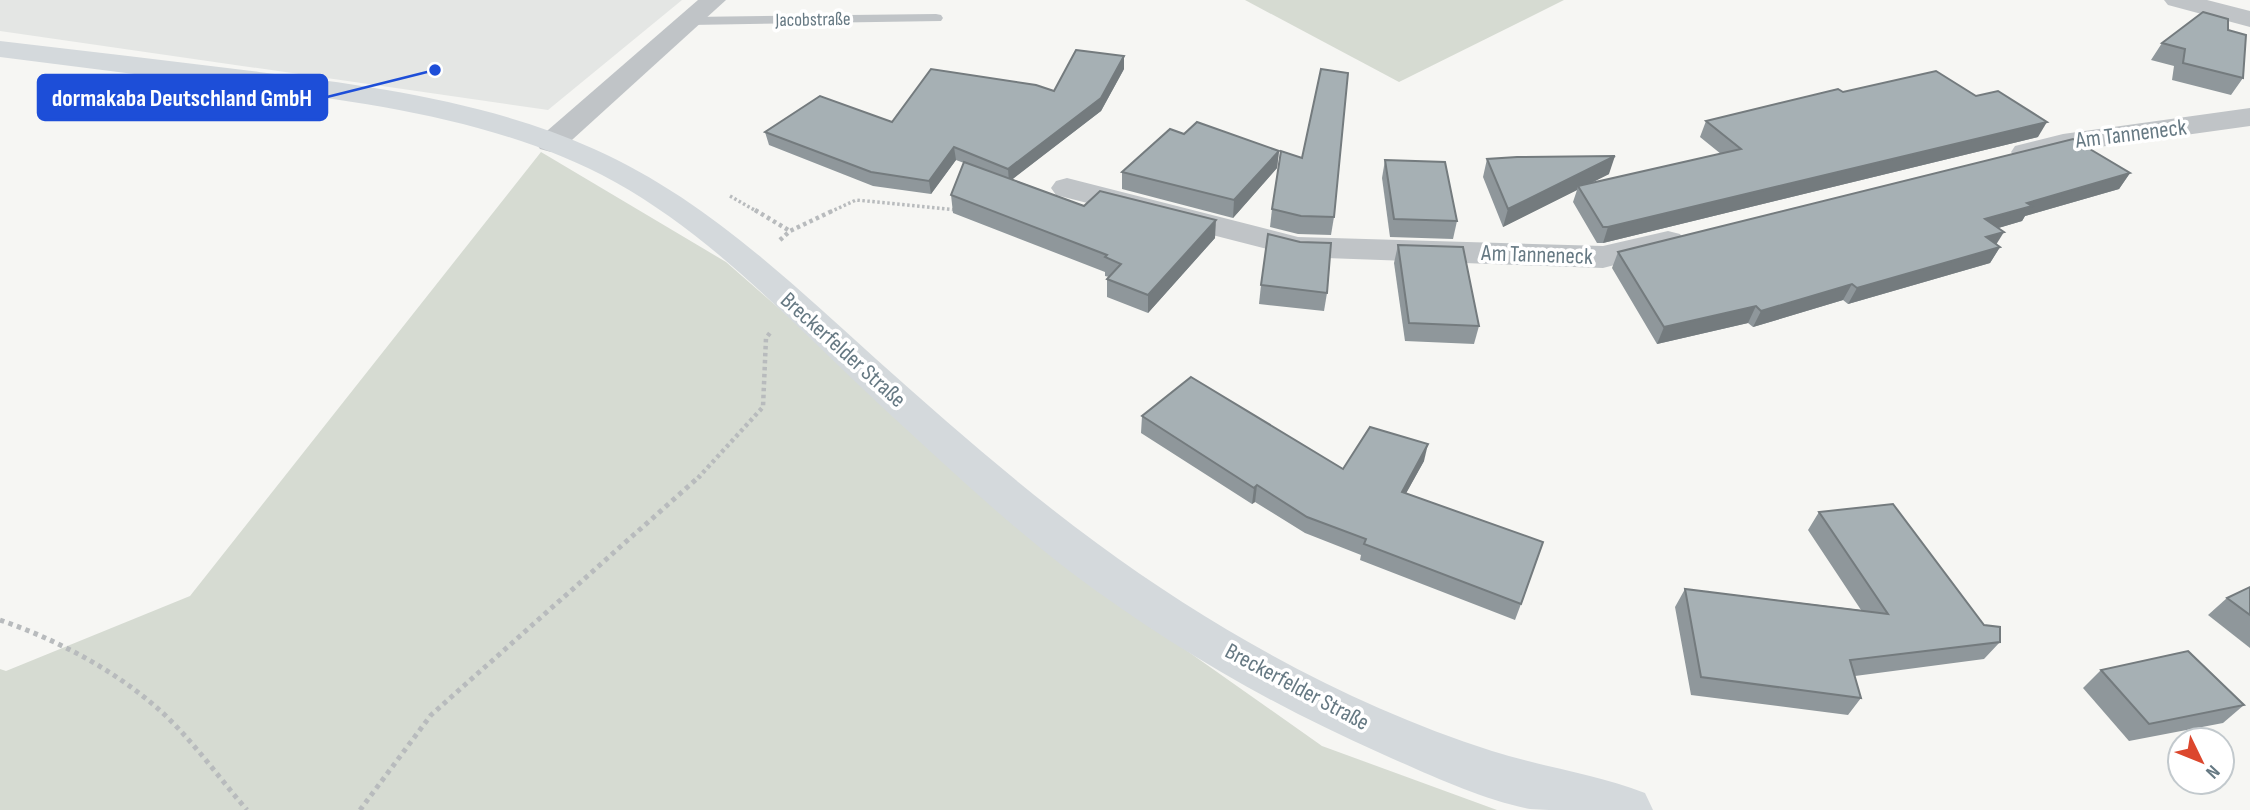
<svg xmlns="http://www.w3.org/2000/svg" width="2250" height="810" font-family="'Sofia Sans Condensed',sans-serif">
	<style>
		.built { fill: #e4e6e4 }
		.green { fill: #d6dbd2 }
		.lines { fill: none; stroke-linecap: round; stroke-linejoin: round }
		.path-far2 { stroke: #b8bbbd; stroke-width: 3.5; stroke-dasharray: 2.5 2.5; stroke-linecap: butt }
		.path-far1 { stroke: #b8bbbd; stroke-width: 4.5; stroke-dasharray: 3.5 3.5; stroke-linecap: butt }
		.path { stroke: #b8bbbd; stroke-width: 5; stroke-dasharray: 4.5 4.5; stroke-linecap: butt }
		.service { fill: #c0c4c7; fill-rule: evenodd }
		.minor { fill: #c0c4c7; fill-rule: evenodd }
		.secondary { fill: #d4d9dc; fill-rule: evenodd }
		.wall { fill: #8f979b }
		.shaded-wall { fill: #747b7e }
		.building { fill: #a6b0b4; stroke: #747b7e; stroke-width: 2 }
		.labels { text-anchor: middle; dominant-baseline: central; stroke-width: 7; stroke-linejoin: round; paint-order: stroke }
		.far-street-label { font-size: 19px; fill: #667983; stroke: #fff }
		.street-label { font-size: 23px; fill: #667983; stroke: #fff }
		.leader { fill: none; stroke: #1d4ed8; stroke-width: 2.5 }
		.callout-dot { fill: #1d4ed8; stroke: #fff; stroke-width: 2.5 }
		.callout { fill: #1d4ed8; stroke: #1d4ed8; stroke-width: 2.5 }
		.callout-label { font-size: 24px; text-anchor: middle; font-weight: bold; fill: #fff }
	</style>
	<rect width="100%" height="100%" fill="#f6f6f3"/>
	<!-- built -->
	<path class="built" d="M0,0H682L548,110L0,31Z"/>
	<!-- green -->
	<g class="green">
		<path d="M1245,0H1564L1399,82Z"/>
		<path d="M541,152L726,262L1105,593L1322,746L1497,810H0V669L6,671L190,596Z"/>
	</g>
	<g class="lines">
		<!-- path-far2 -->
		<g class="path-far2">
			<path d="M730,196L758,212"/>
			<path d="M830,212L856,200L957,210"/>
		</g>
		<!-- path-far1 -->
		<g class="path-far1">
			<path d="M755,210L790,231"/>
			<path d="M780,240L790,231L834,210"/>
			<path d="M698,478L763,407L766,338L770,333"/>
		</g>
		<!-- path -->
		<g class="path">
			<path d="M0,620C60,641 119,672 166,716C196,745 220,779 247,810"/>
			<path d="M360,810L431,715L700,476"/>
		</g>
		<!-- service -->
		<path class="service" d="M936,14L941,15L943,18L941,21L690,25L683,21L690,17Z"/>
		<!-- minor -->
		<g class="minor">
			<path d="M698,0H726L562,149L551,152L540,149L536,143L540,137Z"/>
			<path d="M2164,0H2207L2250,11V27L2168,5Z"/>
			<path d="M2250,108V126L2063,152L2026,161L2015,158L2011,152L2015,146L2063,134Z"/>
			<path d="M1067,178L1298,237L1603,246L1668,231L1680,234L1685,241L1680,248L1603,268L1298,257L1056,195L1051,188L1056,181Z"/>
		</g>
		<!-- secondary -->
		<path class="secondary" d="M0,41C86,51 173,61 259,72C372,86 490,102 594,149C704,198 788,280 876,359C948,423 1020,487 1098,544C1216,631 1352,706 1492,751C1542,767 1596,774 1645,793L1653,810C1624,810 1596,810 1568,810C1556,810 1542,810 1530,809C1483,800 1425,773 1380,753C1271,705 1168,645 1072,573C1005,522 943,463 881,406C796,327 717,239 615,182C504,121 376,104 252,88C168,78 84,68 0,57Z"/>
	</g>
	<!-- wall -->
	<g class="wall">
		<path d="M2228,30L2243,78L2231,95L2172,80L2174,66L2151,60L2162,43Z"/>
		<path d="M1124,69L1101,111L1012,179L1084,206L1215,238L1148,313L1107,297V279L1109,277L1105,276V272L953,213L951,195L964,163L956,160L931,194L873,186L769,145L765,132L892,122L1054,91Z"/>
		<path d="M1843,92L2038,137L1603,243H1597L1573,202L1577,190L1503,227L1483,177L1487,159L1609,174L1589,184L1721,154L1700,137L1706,121Z"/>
		<path d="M1184,134L1279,151L1277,168L1233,218L1122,189V172Z"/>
		<path d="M1385,160L1457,221L1453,239L1390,237L1382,178Z"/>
		<path d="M2130,173L2119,189L2025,216L2022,221L1998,228L1996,245L2000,247L1990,263L1848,304L1843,300L1753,327L1748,323L1657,344L1612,268L1618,252Z"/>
		<path d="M1272,209L1334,217L1331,235L1298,234L1270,227Z"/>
		<path d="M1398,245L1479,326L1474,344L1405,341L1394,263Z"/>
		<path d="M1261,285L1327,293L1324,311L1259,304Z"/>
		<path d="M1142,416L1343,469L1424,461L1406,493L1521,604L1515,620L1360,560L1361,555L1305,533L1255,502L1252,504L1141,433Z"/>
		<path d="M1819,512L1984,625L2000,642L1984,659L1855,676L1861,698L1848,715L1691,695L1675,607L1685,589L1861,610L1808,530Z"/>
		<path d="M2250,587V648L2208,615L2227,598Z"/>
		<path d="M2101,670L2244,705L2223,723L2129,741L2083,688Z"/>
	</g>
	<!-- shaded-wall -->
	<g class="shaded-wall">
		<path d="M1124,56V69L1101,111L1009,182L1008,169Z"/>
		<path d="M2047,122L2038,137L1603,243L1608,227Z"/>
		<path d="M954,147L956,160L931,194L929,181Z"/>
		<path d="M1279,151L1277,168L1233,218L1234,200Z"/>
		<path d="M1615,156L1609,174L1579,189L1578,186L1577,190L1503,227L1508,209Z"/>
		<path d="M2130,173L2119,189L2025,216L2022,221L1975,235L1985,219L2027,203Z"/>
		<path d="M1216,220L1215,238L1148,313V295Z"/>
		<path d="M2004,232L1994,248L1986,237Z"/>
		<path d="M2000,247L1990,263L1848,304L1857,288Z"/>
		<path d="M1852,284L1843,300L1753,327L1761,311Z"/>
		<path d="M1756,306L1748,323L1657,344L1664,327Z"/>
		<path d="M1428,444L1424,461L1398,508L1402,492Z"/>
		<path d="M1257,485L1255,502L1252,504L1254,488Z"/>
	</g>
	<!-- building -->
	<g class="building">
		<path d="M2203,12L2228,19V30L2246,35L2243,78L2183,63L2185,49L2162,43Z"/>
		<path d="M1076,50L1124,56L1101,98L1008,169L954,147L929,181L871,172L765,132L820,96L892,122L931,69L1036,85L1054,91Z"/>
		<path d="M1321,69L1348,73L1334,217L1301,216L1272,209L1281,151L1302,158Z"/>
		<path d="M1936,71L1976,96L1998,91L2047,122L1608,227H1603L1578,186L1741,149L1706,121L1838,89L1843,92Z"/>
		<path d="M1197,122L1279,151L1234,200L1122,172L1170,129L1184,134Z"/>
		<path d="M2073,139L2130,173L2027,203L2032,206L1985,219L2004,232L1986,237L2000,247L1857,288L1852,284L1761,311L1756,306L1664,327L1618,252Z"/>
		<path d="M1615,156L1508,209L1487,159L1517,157Z"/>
		<path d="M1385,160L1445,162L1457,221L1394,219Z"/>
		<path d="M964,162L1084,206L1100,191L1216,220L1148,295L1107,279L1121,264L1105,257L1107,255L951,195Z"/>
		<path d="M1268,234L1300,242L1331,243L1327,293L1261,285Z"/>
		<path d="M1398,245L1463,247L1479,326L1409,323Z"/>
		<path d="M1191,377L1343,469L1370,427L1428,444L1402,492L1543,542L1521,604L1364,544L1366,539L1307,517L1257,485L1254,488L1142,416Z"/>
		<path d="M1893,504L1984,625L2000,627V642L1850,660L1861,698L1701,677L1685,589L1888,614L1819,512Z"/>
		<path d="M2250,587V615L2227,598Z"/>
		<path d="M2188,651L2244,705L2149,724L2101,670Z"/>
	</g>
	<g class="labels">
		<!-- far-street labels -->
		<g class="far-street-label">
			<text transform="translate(813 20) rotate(-1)">Jacobstraße</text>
		</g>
		<!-- street labels -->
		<g class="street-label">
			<text transform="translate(2131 134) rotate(-7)">Am Tanneneck</text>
			<text transform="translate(1537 255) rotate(2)">Am Tanneneck</text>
			<text transform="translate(843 350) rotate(42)">Breckerfelder Straße</text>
			<text transform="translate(1297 687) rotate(28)">Breckerfelder Straße</text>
		</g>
	</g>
	<!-- callouts -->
	<path class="leader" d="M435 70L327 97"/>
	<circle class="callout-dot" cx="435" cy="70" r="7"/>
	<rect class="callout" x="38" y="75" width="289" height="45" rx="7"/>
	<g class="callout-label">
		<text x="182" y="106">dormakaba Deutschland GmbH</text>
	</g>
	<!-- north arrow -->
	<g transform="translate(2201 761) rotate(133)"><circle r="33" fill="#ffffff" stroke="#c2c9cd" stroke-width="2"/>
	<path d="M0-5L12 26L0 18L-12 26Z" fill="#dc472d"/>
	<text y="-10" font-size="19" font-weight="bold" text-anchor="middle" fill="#667983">N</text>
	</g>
</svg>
